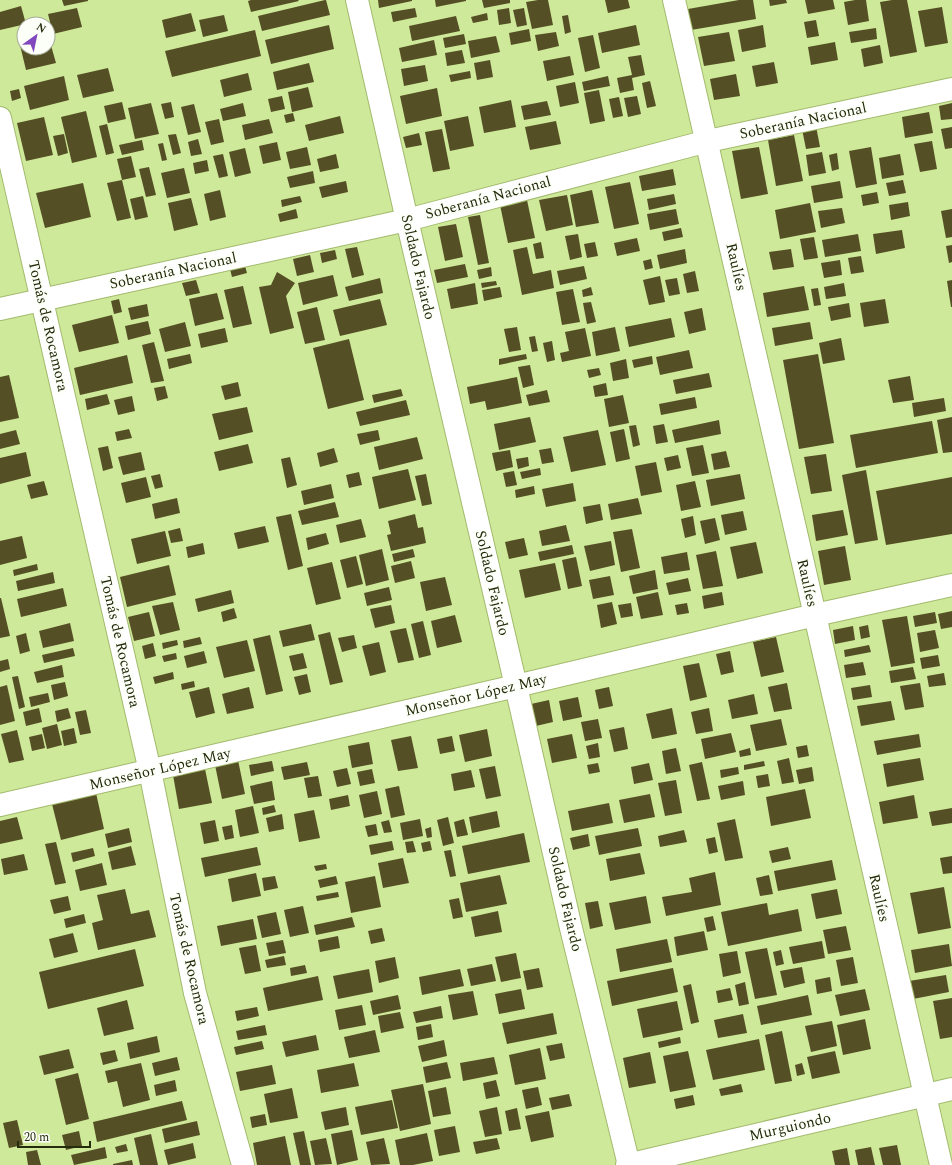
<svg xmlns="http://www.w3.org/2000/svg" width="952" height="1165" font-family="Spectral,serif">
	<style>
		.building { fill: #544f24 }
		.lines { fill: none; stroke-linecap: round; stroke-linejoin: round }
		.minor-casing { stroke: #a2ba6d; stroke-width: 24 }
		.minor { stroke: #fff; stroke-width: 22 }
		.labels { text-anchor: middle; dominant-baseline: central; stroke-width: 4; stroke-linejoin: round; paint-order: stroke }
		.street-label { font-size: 15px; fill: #242c0c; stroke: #fcfff7 }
	</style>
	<rect width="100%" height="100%" fill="#cfe99a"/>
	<!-- building -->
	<g class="building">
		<path d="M62,0H88V1L64,6Z"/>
		<path d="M251,0H298L299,1L251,12L248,1Z"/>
		<path d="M325,0H326L330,15L262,31L258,16Z"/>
		<path d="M378,0H412V1L379,8Z"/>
		<path d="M435,0H466V1L436,7Z"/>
		<path d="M482,0H510V3L484,8Z"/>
		<path d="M538,0H548L553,25L532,29L526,2Z"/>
		<path d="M605,0H628L630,8L608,13Z"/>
		<path d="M739,0H753L756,19L691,30L688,9Z"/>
		<path d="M769,0H786L787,3L770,6Z"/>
		<path d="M805,0H833L835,9L808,14Z"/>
		<path d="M855,0H866L869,21L848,25L844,2Z"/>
		<path d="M892,0H907L917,52L890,57L880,2Z"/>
		<path d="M21,6L26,24L0,30V12Z"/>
		<path d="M942,7L948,43L925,47L918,11Z"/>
		<path d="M77,8L82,27L53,34L48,14Z"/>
		<path d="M415,8L417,17L393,22L391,12Z"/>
		<path d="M509,8L511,23L499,25L497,10Z"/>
		<path d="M524,8L527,25L517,27L513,10Z"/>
		<path d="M191,13L196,31L166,38L162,20Z"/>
		<path d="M487,13L488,20L473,23L471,17Z"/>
		<path d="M224,15L228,31L203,37L199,20Z"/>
		<path d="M568,15L571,32L565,34L562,16Z"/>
		<path d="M456,16L460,31L412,41L409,26Z"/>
		<path d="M816,20L819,36L807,38L804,22Z"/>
		<path d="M329,25L334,49L271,64L265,40Z"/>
		<path d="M636,25L640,45L602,53L598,33Z"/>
		<path d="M763,25L766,47L742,52L738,30Z"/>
		<path d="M876,28L877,39L851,43L849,32Z"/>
		<path d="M529,29L531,41L511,45L509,33Z"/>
		<path d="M255,30L261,56L172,77L165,51Z"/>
		<path d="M556,32L559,46L538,51L535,35Z"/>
		<path d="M729,32L735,61L704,66L698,37Z"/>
		<path d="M464,34L466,44L445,48L443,38Z"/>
		<path d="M48,35L56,63L26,70L19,41L24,40V48H48Z"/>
		<path d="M593,35L600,68L585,72L578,38Z"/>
		<path d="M496,36L500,52L471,58L468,41Z"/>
		<path d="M434,40L437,55L402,62L399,48Z"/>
		<path d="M835,42L838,60L811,65L808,47Z"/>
		<path d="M880,45L883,63L864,67L861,49Z"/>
		<path d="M462,50L465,63L447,66L445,53Z"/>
		<path d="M641,55L645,75L632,78L634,90L620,93L617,78L632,75L628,57Z"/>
		<path d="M570,56L574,75L547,81L543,61Z"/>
		<path d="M490,60L493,77L477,80L474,63Z"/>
		<path d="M774,62L778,83L756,87L752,66Z"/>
		<path d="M309,63L314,82L277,90L273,72Z"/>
		<path d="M425,65L428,81L404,86L401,69Z"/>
		<path d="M108,68L114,91L83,98L77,75Z"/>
		<path d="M470,71L471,78L451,82L449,75Z"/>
		<path d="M248,73L252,90L224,97L220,80Z"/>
		<path d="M736,74L740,96L714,100L710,79Z"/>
		<path d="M64,76L69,100L30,110L24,86Z"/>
		<path d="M608,76L610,86L584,91L582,82Z"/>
		<path d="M650,81L656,106L647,108L642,83Z"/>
		<path d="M575,82L579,103L560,107L556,86Z"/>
		<path d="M308,87L313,107L292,112L288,92Z"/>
		<path d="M437,88L442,116L406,124L400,96Z"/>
		<path d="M19,89L21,98L12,101L10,91Z"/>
		<path d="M599,90L605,121L590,124L584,93Z"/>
		<path d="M282,96L285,109L271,112L268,99Z"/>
		<path d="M637,96L641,114L628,117L624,98Z"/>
		<path d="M619,97L623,116L613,118L609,99Z"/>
		<path d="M511,100L516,127L484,133L479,107Z"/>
		<path d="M547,101L551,115L524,120L521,106Z"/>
		<path d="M122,102L126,119L108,123L104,106Z"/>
		<path d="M171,102L174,117L165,119L161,104Z"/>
		<path d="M151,103L159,134L135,139L128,108Z"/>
		<path d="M243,103L246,116L223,121L220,109Z"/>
		<path d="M952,103V119L941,120L939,106Z"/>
		<path d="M194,104L201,132L188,135L181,107Z"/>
		<path d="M86,111L97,157L72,163L61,117Z"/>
		<path d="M929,112L933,133L905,138L902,117Z"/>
		<path d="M293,113L295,121L286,123L284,115Z"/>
		<path d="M340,116L344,133L309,141L305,125Z"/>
		<path d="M468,116L474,146L450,151L444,121Z"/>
		<path d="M44,117L53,155L26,161L17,123Z"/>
		<path d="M219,119L224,142L211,145L205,122Z"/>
		<path d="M269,119L273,133L245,140L242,125Z"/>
		<path d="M556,121L561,144L530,150L525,127Z"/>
		<path d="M107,124L114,153L106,155L99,126Z"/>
		<path d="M816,126L820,147L806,149L802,129Z"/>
		<path d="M952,127V148L945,149L941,129Z"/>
		<path d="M442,129L450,169L433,172L425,132Z"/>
		<path d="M419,133L422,145L406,148L403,137Z"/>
		<path d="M64,134L68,153L58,156L53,136Z"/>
		<path d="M176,134L181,153L173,155L168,135Z"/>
		<path d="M794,135L803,181L776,186L768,140Z"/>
		<path d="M198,139L202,154L191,156L188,142Z"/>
		<path d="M142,140L144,150L122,155L119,145Z"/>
		<path d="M932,141L937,169L920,172L914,144Z"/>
		<path d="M277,142L281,160L263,164L259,146Z"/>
		<path d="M163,143L167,160L162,161L158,144Z"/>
		<path d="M307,147L311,165L290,169L286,152Z"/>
		<path d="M759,147L768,194L741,199L732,151Z"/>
		<path d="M871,147L877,184L856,188L849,151Z"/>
		<path d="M245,148L251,173L235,177L229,152Z"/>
		<path d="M822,152L826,173L809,176L806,155Z"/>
		<path d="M837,153L839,169L832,171L829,155Z"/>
		<path d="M223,154L228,176L219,178L213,156Z"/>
		<path d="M336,154L339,168L320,172L317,159Z"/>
		<path d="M900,154L904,175L882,179L879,158Z"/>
		<path d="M131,156L136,177L122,180L117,159Z"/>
		<path d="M207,160L209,171L195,174L193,163Z"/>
		<path d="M149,167L156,195L146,197L139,169Z"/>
		<path d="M184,168L190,193L167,198L161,173Z"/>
		<path d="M673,169L676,185L642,191L639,176Z"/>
		<path d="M313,171L315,183L290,188L287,177Z"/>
		<path d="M122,180L131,218L117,221L107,183Z"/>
		<path d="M903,180L906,193L889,196L886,183Z"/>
		<path d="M346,181L348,192L322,198L319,187Z"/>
		<path d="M840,181L843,198L814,203L811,186Z"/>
		<path d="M630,182L639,224L614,229L605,187Z"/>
		<path d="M83,183L91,217L45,228L36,193Z"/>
		<path d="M220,190L226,217L210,221L204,194Z"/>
		<path d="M592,190L599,223L576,227L570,195Z"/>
		<path d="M877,192L879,203L863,206L861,195Z"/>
		<path d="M674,194L676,204L649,210L647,199Z"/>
		<path d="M567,195L573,225L546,231L539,200Z"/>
		<path d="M143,196L148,217L135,220L130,199Z"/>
		<path d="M300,196L302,202L282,207L281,200Z"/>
		<path d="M191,198L198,225L174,231L168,203Z"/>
		<path d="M527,200L535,238L508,243L500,205Z"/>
		<path d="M908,202L910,216L891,220L889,205Z"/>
		<path d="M810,203L816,232L780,239L775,210Z"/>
		<path d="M842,208L845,223L821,228L818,211Z"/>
		<path d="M296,209L298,218L280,222L278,214Z"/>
		<path d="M676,209L679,224L650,230L647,214Z"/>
		<path d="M952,209V237L946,238L941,211Z"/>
		<path d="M480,215L489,263L478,265L468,217Z"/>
		<path d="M456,224L463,257L445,261L438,227Z"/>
		<path d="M681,228L683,237L664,241L662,232Z"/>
		<path d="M902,230L905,248L876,254L873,234Z"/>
		<path d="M578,234L582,257L570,260L565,236Z"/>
		<path d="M858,234L861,251L825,257L822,240Z"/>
		<path d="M814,237L818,258L804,260L800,239Z"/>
		<path d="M637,238L640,251L617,256L614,243Z"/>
		<path d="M541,242L544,258L536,259L533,244Z"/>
		<path d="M595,242L598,256L587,258L584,244Z"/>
		<path d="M952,245V262L949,263L946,246Z"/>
		<path d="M357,247L364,275L352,278L345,249Z"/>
		<path d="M527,247L533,274L551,270L554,288L522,295L513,250Z"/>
		<path d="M685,249L687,263L660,269L657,255Z"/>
		<path d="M791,249L794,267L773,270L769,252Z"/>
		<path d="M335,250L337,259L322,263L320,253Z"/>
		<path d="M310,255L314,272L297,276L293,259Z"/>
		<path d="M861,256L864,272L851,274L848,258Z"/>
		<path d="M651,259L653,268L645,270L643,261Z"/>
		<path d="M840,260L842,275L824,278L821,263Z"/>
		<path d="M465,264L468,277L437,283L434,270Z"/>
		<path d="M245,266L247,273L232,277L230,269Z"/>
		<path d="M584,266L587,279L560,285L557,271Z"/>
		<path d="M491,267L492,276L479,279L477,270Z"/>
		<path d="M695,271L699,291L687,293L683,274Z"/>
		<path d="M277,272L295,283L286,296L294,328L270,334L259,287L271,285Z"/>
		<path d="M333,275L338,296L303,305L298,283Z"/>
		<path d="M660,276L665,302L649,305L643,280Z"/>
		<path d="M380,278L383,293L349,301L345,287Z"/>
		<path d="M677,278L680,294L669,296L665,280Z"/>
		<path d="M196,280L200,293L186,296L182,283Z"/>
		<path d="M952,280V307H951L947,281Z"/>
		<path d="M496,281L497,285L482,288L481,283Z"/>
		<path d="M475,283L478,304L451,309L447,289Z"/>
		<path d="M844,283L846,296L826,299L824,287Z"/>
		<path d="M243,286L252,324L233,328L224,290Z"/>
		<path d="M804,286L809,310L767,317L763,293Z"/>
		<path d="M500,287L502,297L484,301L482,290Z"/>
		<path d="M591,287L593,295L583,297L582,290Z"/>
		<path d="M818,288L821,305L814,306L811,289Z"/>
		<path d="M573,289L580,322L562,325L556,292Z"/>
		<path d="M217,293L224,319L195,326L189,299Z"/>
		<path d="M119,299L122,312L114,314L111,301Z"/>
		<path d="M380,299L387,325L340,336L333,310Z"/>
		<path d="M885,299L889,323L864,327L860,303Z"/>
		<path d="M591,302L596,322L587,324L583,303Z"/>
		<path d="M849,303L851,317L831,321L828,307Z"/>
		<path d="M147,304L149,316L131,320L128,308Z"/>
		<path d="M317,307L325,340L305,344L297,312Z"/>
		<path d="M702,308L706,330L689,334L684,312Z"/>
		<path d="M112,315L119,343L79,352L72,325Z"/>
		<path d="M671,318L675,337L629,347L625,327Z"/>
		<path d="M148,321L151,334L128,340L125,326Z"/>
		<path d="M185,322L191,346L165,352L159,329Z"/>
		<path d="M810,322L813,339L775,346L772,328Z"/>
		<path d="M517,327L521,350L509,352L504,329Z"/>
		<path d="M615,327L620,351L596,356L592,332Z"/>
		<path d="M225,328L228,342L201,348L198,334Z"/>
		<path d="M585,328L591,356L562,362L560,353L569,351L565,332Z"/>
		<path d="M535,336L538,351L532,352L529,337Z"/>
		<path d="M841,338L845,360L823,364L819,343Z"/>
		<path d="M349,339L364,400L328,409L313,348Z"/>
		<path d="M552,341L555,360L547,362L543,343Z"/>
		<path d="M154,342L164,381L151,383L142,345Z"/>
		<path d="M689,350L693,368L660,375L656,357Z"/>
		<path d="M190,354L192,363L169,369L167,359Z"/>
		<path d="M526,354L527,359L499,365V359Z"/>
		<path d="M818,354L834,443L799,449L783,360Z"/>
		<path d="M127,355L133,383L80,395L74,368Z"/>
		<path d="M652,356L653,364L634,368L632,360Z"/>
		<path d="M626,359L629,378L613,381L610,363Z"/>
		<path d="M530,365L534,385L523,388L518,367Z"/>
		<path d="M599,368L601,375L589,378L587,370Z"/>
		<path d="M709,373L712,387L676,394L673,380Z"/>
		<path d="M9,375L19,418L0,422V377Z"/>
		<path d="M910,376L914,400L893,403L888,380Z"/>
		<path d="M517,377L522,403L487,410L485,401L470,404L467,387Z"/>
		<path d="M238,382L241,396L225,400L221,386Z"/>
		<path d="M606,383L608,395L595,397L593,386Z"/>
		<path d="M165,386L168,398L157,401L154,388Z"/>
		<path d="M401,389L403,396L374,403L372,395Z"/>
		<path d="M547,390L550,402L529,406L526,395Z"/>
		<path d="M107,394L110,404L87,410L85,399Z"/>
		<path d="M623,395L629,423L609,427L604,399Z"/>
		<path d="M132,396L135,411L118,415L114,400Z"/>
		<path d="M695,397L697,408L661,415L659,404Z"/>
		<path d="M944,398L946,411L914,417L912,403Z"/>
		<path d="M406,400L410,415L360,426L356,412Z"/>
		<path d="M247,407L253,432L219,440L212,414Z"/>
		<path d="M530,417L536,442L499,450L494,424Z"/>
		<path d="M952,417V452L943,453L937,420Z"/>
		<path d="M719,420L721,434L675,443L672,430Z"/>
		<path d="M932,421L938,453L856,468L850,435Z"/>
		<path d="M664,424L668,442L656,444L653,426Z"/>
		<path d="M636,425L640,445L633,447L629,426Z"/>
		<path d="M129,429L132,438L117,441L115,432Z"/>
		<path d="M624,429L630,459L616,462L610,432Z"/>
		<path d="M16,430L20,444L0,449V434Z"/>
		<path d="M378,430L380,440L360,445L357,434Z"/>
		<path d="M598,430L606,465L571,472L563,437Z"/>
		<path d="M417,437L423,459L379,470L374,447Z"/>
		<path d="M248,444L253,463L219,471L214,452Z"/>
		<path d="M703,445L709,473L692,476L686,448Z"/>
		<path d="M108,446L113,468L103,471L98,448Z"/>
		<path d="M334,448L338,462L320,467L317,453Z"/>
		<path d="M551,448L554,462L542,464L539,450Z"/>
		<path d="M510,450L513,467L496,471L492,453Z"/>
		<path d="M726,451L730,467L714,470L711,454Z"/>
		<path d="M26,452L31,476L0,484V458Z"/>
		<path d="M141,452L145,470L123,475L118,457Z"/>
		<path d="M826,454L832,491L811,494L804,457Z"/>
		<path d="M678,455L681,468L667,471L664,458Z"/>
		<path d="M290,457L297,485L287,488L281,459Z"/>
		<path d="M528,457L529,466L518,469L516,459Z"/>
		<path d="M656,462L662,492L641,496L635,466Z"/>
		<path d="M540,468L541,475L522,479L520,472Z"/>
		<path d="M408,469L416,500L379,509L372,477Z"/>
		<path d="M866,470L878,540L855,544L842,475Z"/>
		<path d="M514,471L517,485L506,487L503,473Z"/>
		<path d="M359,472L362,485L349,488L346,475Z"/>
		<path d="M160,474L163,487L155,489L151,476Z"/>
		<path d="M426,474L432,504L422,506L415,476Z"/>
		<path d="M740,474L745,499L711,506L706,480Z"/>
		<path d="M146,477L151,497L126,503L121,483Z"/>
		<path d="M952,477V534L886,545L876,491Z"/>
		<path d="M44,481L48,495L31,499L27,485Z"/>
		<path d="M695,481L701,507L681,511L676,485Z"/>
		<path d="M573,483L576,501L546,507L542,489Z"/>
		<path d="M331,484L334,498L304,505L301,491Z"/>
		<path d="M534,486L535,494L516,498L515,490Z"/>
		<path d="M177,498L180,513L155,519L152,504Z"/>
		<path d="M638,498L642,514L611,520L608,504Z"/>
		<path d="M335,502L339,517L302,525L298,511Z"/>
		<path d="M600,504L603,520L586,524L583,507Z"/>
		<path d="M843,510L848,535L816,541L812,515Z"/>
		<path d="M743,511L747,530L725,535L721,515Z"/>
		<path d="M291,514L303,566L288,570L276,517Z"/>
		<path d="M415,514L418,528L423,527L426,543L391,551L387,535L391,534L388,521Z"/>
		<path d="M693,516L696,535L685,538L681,519Z"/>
		<path d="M715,518L720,540L705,544L700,521Z"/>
		<path d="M361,519L366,537L340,543L336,525Z"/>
		<path d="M566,525L570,541L542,546L539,531Z"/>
		<path d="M265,526L269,542L238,549L234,533Z"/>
		<path d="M180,528L183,541L171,543L168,531Z"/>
		<path d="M632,529L640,568L621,572L613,532Z"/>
		<path d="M165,531L171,556L137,564L131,539Z"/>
		<path d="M326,533L329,544L308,550L306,538Z"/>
		<path d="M22,536L27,558L0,565V541Z"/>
		<path d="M524,538L528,555L509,559L505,542Z"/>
		<path d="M611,541L615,565L590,571L584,546Z"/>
		<path d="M756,542L763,573L737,579L730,547Z"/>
		<path d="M203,543L205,554L188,558L186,547Z"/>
		<path d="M572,545L574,554L540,561L538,552Z"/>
		<path d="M845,546L851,580L824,585L818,551Z"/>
		<path d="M382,549L389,580L366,586L359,555Z"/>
		<path d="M413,549L415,557L394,562L392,554Z"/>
		<path d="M716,551L723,586L703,589L696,555Z"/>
		<path d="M687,552L690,570L664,574L661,557Z"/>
		<path d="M356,556L363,584L347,588L340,560Z"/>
		<path d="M576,557L582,586L568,589L562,560Z"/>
		<path d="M411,561L415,578L395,583L391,566Z"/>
		<path d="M332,562L341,599L316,605L307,568Z"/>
		<path d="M555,563L561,590L525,598L519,570Z"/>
		<path d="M37,564L38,570L14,576L13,570Z"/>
		<path d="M169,565L176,595L127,607L120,577Z"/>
		<path d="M655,570L658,589L633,594L629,576Z"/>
		<path d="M53,572L55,583L18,591L16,581Z"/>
		<path d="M610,576L614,595L593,599L589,580Z"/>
		<path d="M445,577L452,605L426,611L420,582Z"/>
		<path d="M688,578L691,591L669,595L666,583Z"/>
		<path d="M389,587L392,600L367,606L364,593Z"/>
		<path d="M63,588L67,606L21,617L17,599Z"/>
		<path d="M231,590L234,603L198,612L195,599Z"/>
		<path d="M658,592L663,615L641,619L636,597Z"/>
		<path d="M722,592L724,605L704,609L702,596Z"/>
		<path d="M0,598H1L10,636L0,638Z"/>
		<path d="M173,602L180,630L160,635L152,606Z"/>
		<path d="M612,602L617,624L601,628L597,605Z"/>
		<path d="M631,603L633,616L621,618L618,605Z"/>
		<path d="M687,603L689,613L677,615L675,605Z"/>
		<path d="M391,605L395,623L375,628L370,609Z"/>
		<path d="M234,608L237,618L223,622L221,612Z"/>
		<path d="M952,611V627L941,629L938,614Z"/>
		<path d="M149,612L155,636L134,641L128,617Z"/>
		<path d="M935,612L937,623L915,627L913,616Z"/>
		<path d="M455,615L462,642L437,648L431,621Z"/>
		<path d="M907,616L915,663L891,667L882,620Z"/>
		<path d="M423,621L431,655L419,658L411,624Z"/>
		<path d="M70,623L74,641L43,648L39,631Z"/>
		<path d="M311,624L315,640L283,647L279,631Z"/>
		<path d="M868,625L870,637L861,639L859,627Z"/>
		<path d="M853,626L855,640L835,644L833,630Z"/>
		<path d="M406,628L414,660L398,663L390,631Z"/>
		<path d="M935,630L939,648L920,652L917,633Z"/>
		<path d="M330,632L343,682L330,685L318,635Z"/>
		<path d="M26,633L30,651L20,654L16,636Z"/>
		<path d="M270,635L283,691L266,695L253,639Z"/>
		<path d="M354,635L357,648L342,652L338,638Z"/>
		<path d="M200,637L202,644L184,648L183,641Z"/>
		<path d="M776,637L784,672L761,677L753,642Z"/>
		<path d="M177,640L178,645L163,649L162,643Z"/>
		<path d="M247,640L255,671L224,678L216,647Z"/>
		<path d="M379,642L386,672L370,676L362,646Z"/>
		<path d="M153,643L156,656L145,659L142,646Z"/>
		<path d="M869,645L871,652L845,657L844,650Z"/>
		<path d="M73,648L75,656L44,663L42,655Z"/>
		<path d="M204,651L207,663L187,668L184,656Z"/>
		<path d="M730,651L734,672L721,675L716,654Z"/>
		<path d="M176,653L177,659L164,662L162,656Z"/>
		<path d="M303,653L307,668L293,671L289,656Z"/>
		<path d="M938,655L940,666L922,669L920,658Z"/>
		<path d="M8,659L10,669L0,672V661Z"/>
		<path d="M863,662L866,675L846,678L844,665Z"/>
		<path d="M699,663L707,697L690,701L683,666Z"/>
		<path d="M62,665L64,677L37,683L34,672Z"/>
		<path d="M913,667L916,679L891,683L889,671Z"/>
		<path d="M173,672L174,679L155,684L153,677Z"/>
		<path d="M944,673L946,685L929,687L927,676Z"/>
		<path d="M307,674L311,692L299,695L294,677Z"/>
		<path d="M18,676L25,707L19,709L12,677Z"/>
		<path d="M194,681L195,687L182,690L181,684Z"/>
		<path d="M65,682L68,696L54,700L51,685Z"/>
		<path d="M787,683L792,709L774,712L768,687Z"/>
		<path d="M920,683L924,707L905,710L900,686Z"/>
		<path d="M7,685L15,721L0,725V687Z"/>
		<path d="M870,685L872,697L853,700L851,688Z"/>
		<path d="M209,687L215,713L196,718L189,692Z"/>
		<path d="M249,687L254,708L227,714L222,694Z"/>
		<path d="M609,687L613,706L599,709L595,690Z"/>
		<path d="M48,693L50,702L31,707L29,697Z"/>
		<path d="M754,694L758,714L732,719L728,700Z"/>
		<path d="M578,697L582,717L563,721L559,701Z"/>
		<path d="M549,700L553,722L536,726L531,704Z"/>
		<path d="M891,701L895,720L861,726L857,706Z"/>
		<path d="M39,708L42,722L26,726L23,712Z"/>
		<path d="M68,708L71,718L57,722L55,711Z"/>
		<path d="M672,708L677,734L652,739L646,714Z"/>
		<path d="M709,708L713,731L696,734L691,712Z"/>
		<path d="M86,710L91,733L80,735L75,712Z"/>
		<path d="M598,719L602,738L585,741L581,722Z"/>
		<path d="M781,719L787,745L756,751L750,725Z"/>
		<path d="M57,724L62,745L47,749L42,728Z"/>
		<path d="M624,727L628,749L614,752L609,730Z"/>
		<path d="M74,728L77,743L64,746L61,731Z"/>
		<path d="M487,729L492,756L465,762L459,735Z"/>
		<path d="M17,730L24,760L9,763L1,734Z"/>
		<path d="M731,733L736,752L705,759L701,739Z"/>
		<path d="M42,734L45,748L32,751L29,737Z"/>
		<path d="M572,734L577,758L552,763L547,739Z"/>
		<path d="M919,734L921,747L877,755L874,741Z"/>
		<path d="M411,736L418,768L398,771L391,740Z"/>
		<path d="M452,736L455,751L440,754L437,739Z"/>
		<path d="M369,742L373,764L352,768L348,746Z"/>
		<path d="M598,743L600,757L589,759L586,746Z"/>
		<path d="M807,745L809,756L798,758L796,747Z"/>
		<path d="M676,748L681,771L666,774L662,751Z"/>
		<path d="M750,748L751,755L740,757L739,751Z"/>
		<path d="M789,758L794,782L782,784L777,761Z"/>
		<path d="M920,758L924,780L887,787L883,764Z"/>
		<path d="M238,760L245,794L222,799L215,765Z"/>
		<path d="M272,761L274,771L251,776L249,765Z"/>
		<path d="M764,761L765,766L744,770V765Z"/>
		<path d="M307,762L310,775L284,780L281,767Z"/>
		<path d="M702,762L710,799L697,801L689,765Z"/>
		<path d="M598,763L600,772L589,774L587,765Z"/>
		<path d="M649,763L653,780L634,784L631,767Z"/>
		<path d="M495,766L501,796L486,799L479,769Z"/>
		<path d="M738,767L739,774L721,778L720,770Z"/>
		<path d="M812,767L814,781L799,784L796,770Z"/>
		<path d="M347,768L351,784L337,787L333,771Z"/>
		<path d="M205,769L212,803L179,809L173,775Z"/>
		<path d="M372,769L375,783L360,786L357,772Z"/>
		<path d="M471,770L475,787L454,791L451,774Z"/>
		<path d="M768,774L770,786L758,788L756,776Z"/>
		<path d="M318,776L322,796L308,798L304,778Z"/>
		<path d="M676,780L682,813L665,816L658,783Z"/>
		<path d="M272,781L275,800L254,804L250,786Z"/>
		<path d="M743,781L745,795L721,800L718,786Z"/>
		<path d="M399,786L405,815L391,818L385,789Z"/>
		<path d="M805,789L811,818L771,826L766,797Z"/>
		<path d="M377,791L382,814L364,818L359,795Z"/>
		<path d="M96,793L104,829L61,840L52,804Z"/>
		<path d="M650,794L655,817L624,823L619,800Z"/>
		<path d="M348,795L350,806L331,810L329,799Z"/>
		<path d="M914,795L918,818L883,824L879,802Z"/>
		<path d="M609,803L613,823L572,831L568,811Z"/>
		<path d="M274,805L276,812L263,815L262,808Z"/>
		<path d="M253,806L259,833L240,837L235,810Z"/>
		<path d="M952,808V823L932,826L929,812Z"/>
		<path d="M314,810L320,838L299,842L294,814Z"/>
		<path d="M497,811L500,827L472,833L469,817Z"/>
		<path d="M282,814L284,829L269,832L266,818Z"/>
		<path d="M17,817L23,839L0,844V821Z"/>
		<path d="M448,817L454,843L443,846L437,820Z"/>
		<path d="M420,819L423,836L403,840L400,823Z"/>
		<path d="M464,819L468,835L457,837L454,822Z"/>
		<path d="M735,819L743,858L725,861L717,823Z"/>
		<path d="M215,820L219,841L204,844L200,823Z"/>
		<path d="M389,820L392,832L384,833L381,822Z"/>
		<path d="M376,824L378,835L368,837L365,826Z"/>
		<path d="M232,825L234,838L225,840L222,827Z"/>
		<path d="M431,827L432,837L427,838L425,829Z"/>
		<path d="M129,828L132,842L108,848L105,834Z"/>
		<path d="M638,828L642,846L599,855L595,836Z"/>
		<path d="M684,830L687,842L660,847L658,836Z"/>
		<path d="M524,833L530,862L468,874L462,846Z"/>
		<path d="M588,834L590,846L573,850L570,838Z"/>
		<path d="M715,837L718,852L709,854L706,839Z"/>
		<path d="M392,841L394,850L371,855L369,845Z"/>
		<path d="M413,841L416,852L407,853L405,842Z"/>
		<path d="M430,841L432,850L423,852L421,843Z"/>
		<path d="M56,842L66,883L55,885L45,844Z"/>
		<path d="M131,846L136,865L112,870L108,852Z"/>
		<path d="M257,847L261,865L205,877L201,858Z"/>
		<path d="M788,847L791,859L772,863L769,851Z"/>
		<path d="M93,848L95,856L73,862L71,853Z"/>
		<path d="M451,850L456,876L450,877L444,851Z"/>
		<path d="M640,853L645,874L610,881L606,859Z"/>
		<path d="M24,854L28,870L4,875L1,859Z"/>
		<path d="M952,856V873L943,874L940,858Z"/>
		<path d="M403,858L409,883L383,888L378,863Z"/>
		<path d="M832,860L836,880L778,891L774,871Z"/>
		<path d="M102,863L107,885L80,891L75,870Z"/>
		<path d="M326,864L327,869L316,871L314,866Z"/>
		<path d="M715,872L721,905L666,916L662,897L692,892L689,878Z"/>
		<path d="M256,873L261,896L232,902L228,879Z"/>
		<path d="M500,875L507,904L466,912L460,883Z"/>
		<path d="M769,875L773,894L760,896L756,878Z"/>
		<path d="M275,876L278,888L264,891L262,878Z"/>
		<path d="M336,876L338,884L320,888L318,880Z"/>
		<path d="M375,876L381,907L351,913L345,882Z"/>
		<path d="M944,887L951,928L918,934L910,893Z"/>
		<path d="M125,889L131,914L149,910L156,937L98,950L92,923L103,920L97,895Z"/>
		<path d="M837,889L842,914L816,919L811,894Z"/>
		<path d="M338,892L339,897L317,901L316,896Z"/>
		<path d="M68,896L71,910L54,914L50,900Z"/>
		<path d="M646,896L651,923L615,930L609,903Z"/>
		<path d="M459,898L463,917L453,919L449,900Z"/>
		<path d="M598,901L603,926L590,929L585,903Z"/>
		<path d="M767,903L769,915L798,909L802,931L728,946L721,912Z"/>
		<path d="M303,906L309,933L290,937L284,910Z"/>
		<path d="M498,911L502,932L475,937L471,917Z"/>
		<path d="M276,912L281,934L262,938L257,916Z"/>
		<path d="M84,914L86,923L66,928L64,919Z"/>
		<path d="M713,916L716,930L707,932L704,918Z"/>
		<path d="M352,917L355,927L316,935L314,925Z"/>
		<path d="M253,919L257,939L221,946L217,926Z"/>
		<path d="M846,926L851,950L828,954L823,930Z"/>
		<path d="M382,928L385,941L371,944L368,931Z"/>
		<path d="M704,931L708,950L677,956L674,937Z"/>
		<path d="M73,933L78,952L54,958L49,939Z"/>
		<path d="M338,936L340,948L320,952L318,940Z"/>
		<path d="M667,939L672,962L620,972L616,949Z"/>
		<path d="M283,940L286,953L269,956L266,943Z"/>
		<path d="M822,941L825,958L793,964L789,947Z"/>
		<path d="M949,944L952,966L915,973L911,950Z"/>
		<path d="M256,945L261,971L245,974L239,948Z"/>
		<path d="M767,948L777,995L755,999L745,952Z"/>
		<path d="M135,949L144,986L48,1009L39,972Z"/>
		<path d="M781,950L784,964L776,966L773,952Z"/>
		<path d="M737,951L741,973L723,977L719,954Z"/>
		<path d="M516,953L521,978L501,982L495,957Z"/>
		<path d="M284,956L286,965L267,968L265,960Z"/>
		<path d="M395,957L399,978L379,983L375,961Z"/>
		<path d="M853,957L858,983L841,986L836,960Z"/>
		<path d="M492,964L496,981L471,986L467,969Z"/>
		<path d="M305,965L307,973L291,976L290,968Z"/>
		<path d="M802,967L805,983L784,988L780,971Z"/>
		<path d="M539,968L543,987L527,990L523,971Z"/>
		<path d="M673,968L678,992L612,1006L607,981Z"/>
		<path d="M369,969L373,992L338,999L333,976Z"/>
		<path d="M460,969L464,986L422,995L419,977Z"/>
		<path d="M946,975L949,992L913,999L909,981Z"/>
		<path d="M318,976L323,1000L268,1011L263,988Z"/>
		<path d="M830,977L832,991L817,994L815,980Z"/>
		<path d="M745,982L749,1004L739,1006L735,985Z"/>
		<path d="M691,984L699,1022L691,1024L683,986Z"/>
		<path d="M730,988L733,1000L718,1003L716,991Z"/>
		<path d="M521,989L525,1009L499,1014L495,994Z"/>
		<path d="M865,989L870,1010L840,1016L835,995Z"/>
		<path d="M473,991L478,1015L453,1020L448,995Z"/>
		<path d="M398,995L401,1009L373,1015L370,1001Z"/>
		<path d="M808,995L812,1015L761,1025L757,1006Z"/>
		<path d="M952,998V1037L940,1039L933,1001Z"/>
		<path d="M127,1000L134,1029L104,1036L97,1008Z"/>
		<path d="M677,1001L683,1030L643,1038L637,1009Z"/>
		<path d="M362,1005L366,1025L339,1030L335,1010Z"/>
		<path d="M441,1006L443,1018L416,1023L413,1012Z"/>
		<path d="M257,1007L259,1016L237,1021L235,1011Z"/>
		<path d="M400,1012L404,1028L381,1033L378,1016Z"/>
		<path d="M553,1013L557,1034L507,1044L502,1023Z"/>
		<path d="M743,1014L747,1033L718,1038L714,1020Z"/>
		<path d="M865,1019L871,1049L843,1055L837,1025Z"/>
		<path d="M832,1021L837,1046L811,1052L805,1026Z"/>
		<path d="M431,1024L433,1037L418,1040L416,1027Z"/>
		<path d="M265,1025L267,1035L238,1040L236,1031Z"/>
		<path d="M375,1030L380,1052L349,1058L344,1037Z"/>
		<path d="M782,1031L792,1081L775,1084L765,1035Z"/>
		<path d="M316,1035L319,1050L286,1057L282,1042Z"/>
		<path d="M157,1036L160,1052L130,1059L127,1043Z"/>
		<path d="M680,1037L681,1043L659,1048L658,1042Z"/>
		<path d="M759,1039L765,1070L713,1080L706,1050Z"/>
		<path d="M444,1040L447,1056L422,1062L418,1046Z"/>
		<path d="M262,1041L264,1049L236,1055L234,1047Z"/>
		<path d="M562,1043L565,1058L550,1061L546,1046Z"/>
		<path d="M540,1048L546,1079L515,1085L509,1055Z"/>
		<path d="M69,1049L74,1068L44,1075L39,1056Z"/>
		<path d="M115,1050L118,1061L103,1065L100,1053Z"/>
		<path d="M688,1051L696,1087L670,1092L663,1056Z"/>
		<path d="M835,1051L840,1073L812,1079L807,1057Z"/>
		<path d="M650,1052L656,1083L629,1088L623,1058Z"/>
		<path d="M177,1057L180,1070L155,1076L152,1063Z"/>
		<path d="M494,1057L498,1074L463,1081L460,1063Z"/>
		<path d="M447,1062L451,1078L426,1083L423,1067Z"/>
		<path d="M141,1063L150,1100L123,1107L117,1081L108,1083L105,1071Z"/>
		<path d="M354,1063L359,1086L321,1093L317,1070Z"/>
		<path d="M802,1063L805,1074L797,1076L795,1065Z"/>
		<path d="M272,1065L276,1084L240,1091L236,1072Z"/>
		<path d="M78,1073L89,1119L66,1125L55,1079Z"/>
		<path d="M175,1080L177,1091L156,1096L154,1085Z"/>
		<path d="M496,1080L500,1096L486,1099L483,1083Z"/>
		<path d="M423,1084L431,1124L400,1131L391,1090Z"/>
		<path d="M741,1084L743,1092L721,1096L719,1089Z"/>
		<path d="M446,1087L451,1114L433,1117L428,1091Z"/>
		<path d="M538,1087L542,1105L526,1109L522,1090Z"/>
		<path d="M292,1088L298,1118L270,1123L264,1094Z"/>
		<path d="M569,1094L572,1106L552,1110L549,1098Z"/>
		<path d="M693,1095L695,1105L676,1109L674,1099Z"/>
		<path d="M392,1100L398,1128L361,1135L355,1107Z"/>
		<path d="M182,1101L187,1120L97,1142L93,1122Z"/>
		<path d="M346,1107L349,1125L325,1130L321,1112Z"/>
		<path d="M497,1107L502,1134L485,1137L479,1111Z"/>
		<path d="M517,1108L521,1129L509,1131L505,1111Z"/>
		<path d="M549,1111L554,1137L531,1142L525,1116Z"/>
		<path d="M265,1114L267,1125L252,1128L250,1117Z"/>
		<path d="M17,1120L23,1145L9,1148L3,1123Z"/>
		<path d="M197,1121L200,1135L165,1143L162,1129Z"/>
		<path d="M455,1126L460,1152L439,1156L434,1130Z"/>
		<path d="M352,1130L358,1160L337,1165L331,1134Z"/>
		<path d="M79,1131L82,1146L66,1150L62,1135Z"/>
		<path d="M304,1131L311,1165H300L293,1133Z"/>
		<path d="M427,1133L433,1161L413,1165H400L395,1140Z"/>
		<path d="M151,1134L158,1165H140L134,1138Z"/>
		<path d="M285,1136L291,1165H257L253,1143Z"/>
		<path d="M326,1138L332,1164L315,1165L310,1141Z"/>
		<path d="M384,1138L390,1164L371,1165L366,1142Z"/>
		<path d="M497,1138L500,1149L476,1154L473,1142Z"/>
		<path d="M193,1143L196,1158L168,1165L164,1150Z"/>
		<path d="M126,1144L128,1151L117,1153L115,1147Z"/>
		<path d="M897,1145L901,1165H883L879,1148Z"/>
		<path d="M105,1147L107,1158L74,1165L71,1155Z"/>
		<path d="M871,1147L875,1165H858L855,1150Z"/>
		<path d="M847,1148L850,1165H835L832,1151Z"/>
		<path d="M37,1150L41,1165H28L26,1152Z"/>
		<path d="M132,1160L133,1165H113V1164Z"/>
	</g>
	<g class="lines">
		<!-- minor casing -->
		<g class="minor-casing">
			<g id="minor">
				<path d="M357,0L407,220L516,686L570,924L629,1165"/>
				<path d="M674,0L941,1165"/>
				<path d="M0,118L150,771L195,993L243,1165"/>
				<path d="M0,309L407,220L708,141L952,89"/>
				<path d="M0,805L516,686L815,615L952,585"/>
				<path d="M627,1165L952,1089"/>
			</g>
		</g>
		<!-- minor -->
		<use href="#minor" class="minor"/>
	</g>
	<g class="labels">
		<!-- street labels -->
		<g class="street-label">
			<text transform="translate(803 121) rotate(-12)">Soberanía Nacional</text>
			<text transform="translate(488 198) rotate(-15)">Soberanía Nacional</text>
			<text transform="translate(418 267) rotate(77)">Soldado Fajardo</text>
			<text transform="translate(736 267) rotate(77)">Raulíes</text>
			<text transform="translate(173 271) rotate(-12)">Soberanía Nacional</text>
			<text transform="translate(48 326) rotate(77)">Tomás de Rocamora</text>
			<text transform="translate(492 583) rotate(77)">Soldado Fajardo</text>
			<text transform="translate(807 583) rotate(77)">Raulíes</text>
			<text transform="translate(120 642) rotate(77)">Tomás de Rocamora</text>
			<text transform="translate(476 695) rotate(-13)">Monseñor López May</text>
			<text transform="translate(160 769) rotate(-13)">Monseñor López May</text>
			<text transform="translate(879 898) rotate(77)">Raulíes</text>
			<text transform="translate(565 899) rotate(77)">Soldado Fajardo</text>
			<text transform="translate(189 959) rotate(77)">Tomás de Rocamora</text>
			<text transform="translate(790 1127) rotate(-13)">Murguiondo</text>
		</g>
	</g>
	<!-- north arrow -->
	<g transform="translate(36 36) rotate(33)"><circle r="19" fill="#fcfff7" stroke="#a6ab99"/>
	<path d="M0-3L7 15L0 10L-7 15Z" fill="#8147be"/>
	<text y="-6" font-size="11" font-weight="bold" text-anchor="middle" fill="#242c0c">N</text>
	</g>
	<!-- scale -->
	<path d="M18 1141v6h72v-6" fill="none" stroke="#242c0c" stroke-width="2"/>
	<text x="24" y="1141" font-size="12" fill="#242c0c" stroke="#fcfff7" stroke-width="3" paint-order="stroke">20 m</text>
</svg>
